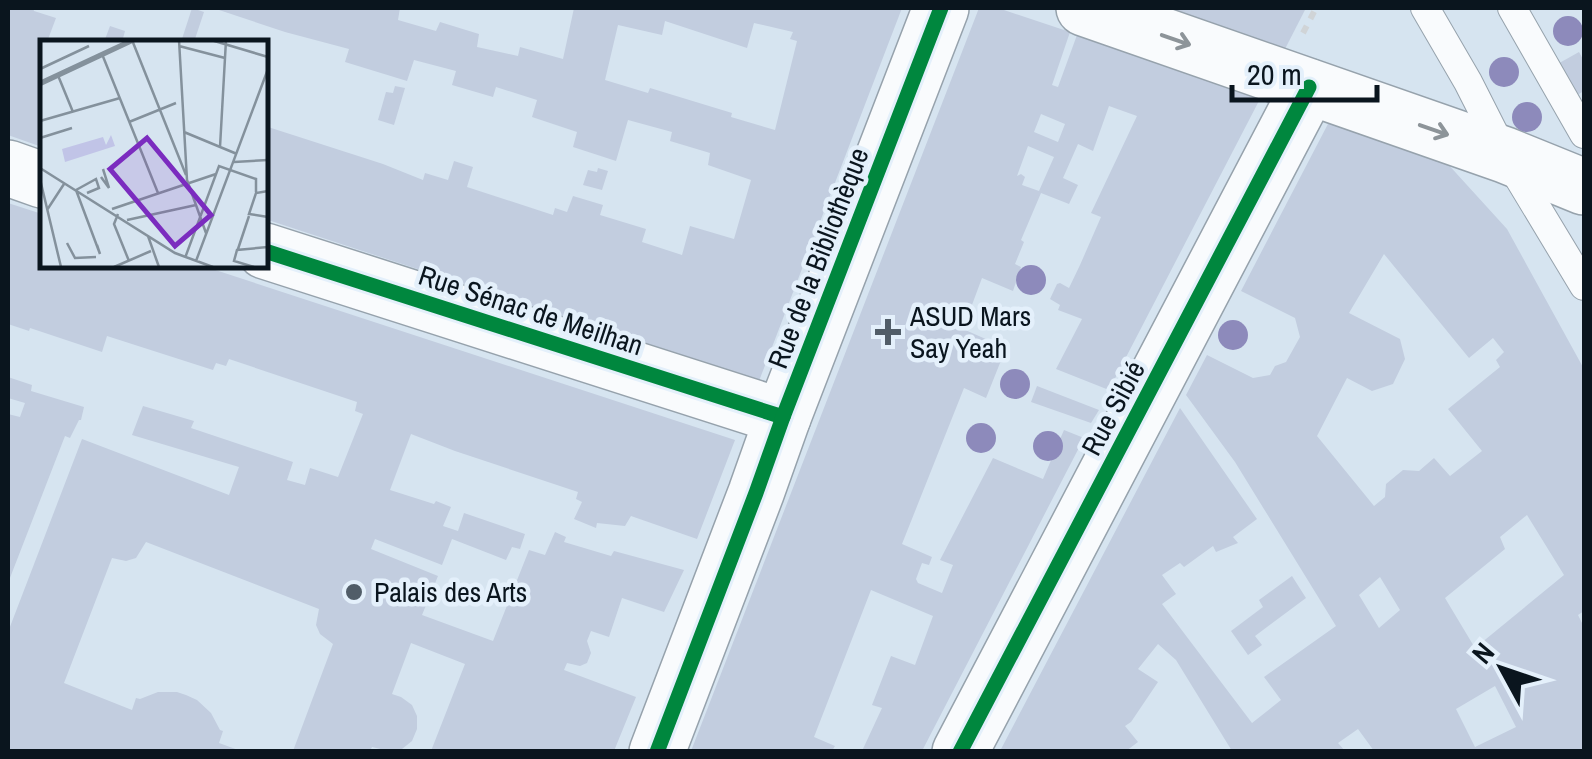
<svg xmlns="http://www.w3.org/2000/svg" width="1592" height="759" font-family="'Archivo Narrow',sans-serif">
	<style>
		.building { fill: #c2cddf; fill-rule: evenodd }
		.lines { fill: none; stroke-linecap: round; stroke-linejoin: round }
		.lane-casing { stroke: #96a2ac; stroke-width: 30 }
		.street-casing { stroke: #96a2ac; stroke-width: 58 }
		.path { stroke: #d0d4d7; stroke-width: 6; stroke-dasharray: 8 8; stroke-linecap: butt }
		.lane { stroke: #f9fbfd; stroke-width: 28 }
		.street { stroke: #f9fbfd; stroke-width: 55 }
		.cycleway-casing { stroke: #e4f0fb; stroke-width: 21 }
		.cycleway { stroke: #00873e; stroke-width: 15 }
		.tree { fill: #8d8abb }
		.oneway { stroke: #8d9499 }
		.poi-dot { fill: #515d68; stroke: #e4f0fb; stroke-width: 4 }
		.labels { text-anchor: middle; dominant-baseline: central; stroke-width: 9; stroke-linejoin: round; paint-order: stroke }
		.street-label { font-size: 28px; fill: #0a151e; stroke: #e4f0fb }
		.poi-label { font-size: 28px; fill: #0a151e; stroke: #e4f0fb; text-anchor: start }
		.inset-road { fill: none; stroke: #84919c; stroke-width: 2.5 }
		.view { fill: #7b2cbf; fill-opacity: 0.15; stroke: #7b2cbf; stroke-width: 5 }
		.inset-edge { fill: none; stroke: #0a151e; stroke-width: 5 }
	</style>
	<rect width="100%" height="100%" fill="#d6e4f0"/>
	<!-- building -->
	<g class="building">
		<path d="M8,8H33L34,11L56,18L47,42H42V147L8,135Z"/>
		<path d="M192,8L204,12L194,42H181Z"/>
		<path d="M213,8H400L398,20L436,31L440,22L479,34L477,47L518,56L520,47L563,59L574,8H902L759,381L265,219V126L383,164L423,180L425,173L448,180L454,161L473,167L467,187L553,215L555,208L567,212L573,196L603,205L600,215L646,229L642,242L682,255L690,226L734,239L751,180L708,165L710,153L670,141L672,132L628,120L616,161L573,147L577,132L532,117L537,100L496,87L493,97L452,85L456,71L414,60L407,81L345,62L349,49L285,32ZM665,21L747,48L754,23L793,32L790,39L797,41L775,130L731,117L732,113L650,88L648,93L605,80L618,25L662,35Z"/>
		<path d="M979,8H998L1070,32L1052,85L1058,87L1077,35L1261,97L1109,390L1056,369L1082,319L1058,310L1060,305L1050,299L1057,284L1060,283L1069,288L1080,265L1101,217L1091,213L1137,116L1109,106L1093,151L1078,144L1063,178L1078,185L1069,204L1041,193L1021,240L1024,242L1015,264L1021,267L1013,291L982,278L963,329L1006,348L986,398L964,388L902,544L932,557L929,565L922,563L916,579L918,583L942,593L953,565L940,560L993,458L1043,479L1064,430L1084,438L922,751H862L882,708L872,705L891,656L915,665L933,616L871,590L814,737L835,746L832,751H691ZM1041,114L1065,124L1058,142L1034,132ZM1028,146L1054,157L1039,191L1022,185L1025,177L1021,174L1017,176Z"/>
		<path d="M1166,8H1306L1285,49Z"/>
		<path d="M110,26L125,31L122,42H104Z"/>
		<path d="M1579,52L1584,61V91L1572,98L1554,66Z"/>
		<path d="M395,86L405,88L394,125L378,120L386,92L393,93Z"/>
		<path d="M1329,122L1446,162L1507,229L1584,369V611L1578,615L1584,627V751H1374L1358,729L1338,743L1345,751H1232L1176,660L1158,644L1138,669L1158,682L1131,722L1125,726L1138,742L1126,751H1000L1180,408L1257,519L1233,537L1238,543L1216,552L1213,546L1184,567L1180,563L1162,575L1176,594L1162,604L1252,723L1281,700L1264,677L1336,626L1235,462L1186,395L1207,355L1253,378L1270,375L1275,366L1286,362L1300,337L1295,318L1241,291ZM1384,254L1469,358L1493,338L1504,352L1496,360L1500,367L1448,409L1482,451L1450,476L1434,458L1419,471L1403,470L1386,484L1385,497L1374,506L1317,436L1347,378L1372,391L1393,384L1405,359L1400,339L1349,313ZM1527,515L1564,575L1475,648L1445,598L1505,549L1500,537ZM1380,577L1400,610L1379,628L1359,595ZM1495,686L1516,727L1475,747L1456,709Z"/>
		<path d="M598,168L608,171L602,190L583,185L588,170L597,172Z"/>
		<path d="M8,203L42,214V265H200L735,440L697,539L631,516L625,526L597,523L596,528L574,519L582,502L576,499L578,492L455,451L411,434L390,490L434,504L436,501L451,507L443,526L458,531L464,513L525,534L520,549L512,547L506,560L452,539L442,565L375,539L371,549L438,576L422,615L493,641L529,550L545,555L555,532L566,537L564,542L611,556L614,551L684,570L664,612L622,598L609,637L591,631L587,641L591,653L587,663L580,666L567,663L564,670L636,697L614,751H431L465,664L411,643L392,694L401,697L412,705L417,716V729L412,741L402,749L389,751L372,747L370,751H293L333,644L320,634L316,625L319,609L146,542L136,558L126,561L112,558L64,683L132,710L136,698L140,699L158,692H177L186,695L197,700L211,713L220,730L223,731L219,743L241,751H8V632L82,439L229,495L239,467L132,435L143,406L194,421L191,428L293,462L287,480L305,485L310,468L338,477L363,414L355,411L357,402L229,359L226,366L216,363L213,370L107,336L102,352L30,328L29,331L8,324Z"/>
		<path d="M8,377L32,385L31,391L84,407L81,420H79L70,438L65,436L8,583V414L20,417L25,403L8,398Z"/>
		<path d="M1037,386L1099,410L1091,423L1031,402Z"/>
		<path d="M1292,576L1306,598L1255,636L1262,645L1248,655L1231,631L1263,607L1259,600Z"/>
	</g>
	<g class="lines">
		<!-- lane casing -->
		<g class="lane-casing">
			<g id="lane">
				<path d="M1425,8L1468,82L1505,155L1584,286"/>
				<path d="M1512,8L1584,134"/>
			</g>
		</g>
		<!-- street casing -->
		<g class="street-casing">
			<g id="street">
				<path d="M1084,8L1505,155L1584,187"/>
				<path d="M8,168L42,180"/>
				<path d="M265,251L783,417"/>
				<path d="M657,752L756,493L783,417L941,8"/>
				<path d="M960,752L1309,87"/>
			</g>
		</g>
		<!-- path -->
		<path class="path" d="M1303,33L1316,8"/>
		<!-- lane -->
		<use href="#lane" class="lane"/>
		<!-- street -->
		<use href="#street" class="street"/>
		<!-- cycleway casing -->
		<g class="cycleway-casing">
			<g id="cycleway">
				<path d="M265,251L783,417"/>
				<path d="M657,752L756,493L783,417L941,8"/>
				<path d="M960,752L1309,87"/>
			</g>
		</g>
		<!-- cycleway -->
		<use href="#cycleway" class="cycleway"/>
	</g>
	<!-- trees -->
	<g class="tree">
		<circle cx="1568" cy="31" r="15"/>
		<circle cx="1504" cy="72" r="15"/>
		<circle cx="1527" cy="117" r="15"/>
		<circle cx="1031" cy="280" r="15"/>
		<circle cx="1233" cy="335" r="15"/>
		<circle cx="1015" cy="384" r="15"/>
		<circle cx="981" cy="438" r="15"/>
		<circle cx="1048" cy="446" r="15"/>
	</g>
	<!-- one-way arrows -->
	<defs><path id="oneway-shaft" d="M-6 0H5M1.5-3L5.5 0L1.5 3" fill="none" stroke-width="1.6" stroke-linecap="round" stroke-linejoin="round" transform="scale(2.5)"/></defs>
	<g class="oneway">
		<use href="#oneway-shaft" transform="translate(1176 40) rotate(19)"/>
		<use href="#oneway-shaft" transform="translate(1434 130) rotate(19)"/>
	</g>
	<!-- markers -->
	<g class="poi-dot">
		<path d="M883 317h10v10h10v10h-10v10h-10v-10h-10v-10h10z"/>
		<circle cx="354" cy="592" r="10"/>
	</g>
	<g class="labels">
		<!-- street labels -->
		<g class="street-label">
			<text transform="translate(818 258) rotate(-69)">Rue de la Bibliothèque</text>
			<text transform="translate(531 310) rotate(18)">Rue Sénac de Meilhan</text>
			<text transform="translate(1113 408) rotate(-62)">Rue Sibié</text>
		</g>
		<!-- poi labels -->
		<g class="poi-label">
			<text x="910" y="316">ASUD Mars<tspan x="910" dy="32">Say Yeah</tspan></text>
			<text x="374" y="592">Palais des Arts</text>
		</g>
	</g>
	<!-- overview -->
	<g transform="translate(40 40)">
		<rect width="228" height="228" fill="#d6e4f0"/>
		<path d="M71,95L75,106L25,122L22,109L63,97L66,105Z" fill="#c1c4e7"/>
		<path class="inset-road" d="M92,0L146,135M139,0L147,140L166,193M171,0L228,17M139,6L185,18M62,14L118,153M0,29L49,6M17,33L33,72M0,42L90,0M0,45L96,0M0,81L80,58M89,82L136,63M144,92L197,114M0,98L32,88M180,107L186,0M194,122L228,120M0,128L135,213L173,227M61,137L69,148L63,129M0,139L21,227M36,150L60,214L57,205M36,150L56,139L59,148L47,153M228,151L216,153L209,174L228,177M72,169L176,134M7,170L24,144M78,174L74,184L89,221M87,180L156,165M108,196L119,227M27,203L35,218L56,217M198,209L209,176M145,218L179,126L216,139V152M156,221L228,29M74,227L111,211M214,227L194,221L197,210L228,207"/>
		<path class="view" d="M107,98L171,175L135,206L70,129Z"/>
		<rect width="228" height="228" class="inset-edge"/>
	</g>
	<!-- border -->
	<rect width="1592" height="759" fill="none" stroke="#0a151e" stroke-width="20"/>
	<!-- north arrow -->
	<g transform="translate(1502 669) rotate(310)" stroke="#e4f0fb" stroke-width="8" paint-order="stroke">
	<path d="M0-8L18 38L0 25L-18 38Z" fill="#0a151e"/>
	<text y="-15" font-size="28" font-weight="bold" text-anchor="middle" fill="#0a151e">N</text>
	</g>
	<!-- scale -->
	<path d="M1232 85v15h145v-15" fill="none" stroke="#0a151e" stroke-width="5"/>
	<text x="1247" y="85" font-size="30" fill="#0a151e" stroke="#e4f0fb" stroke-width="8" paint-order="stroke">20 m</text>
</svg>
